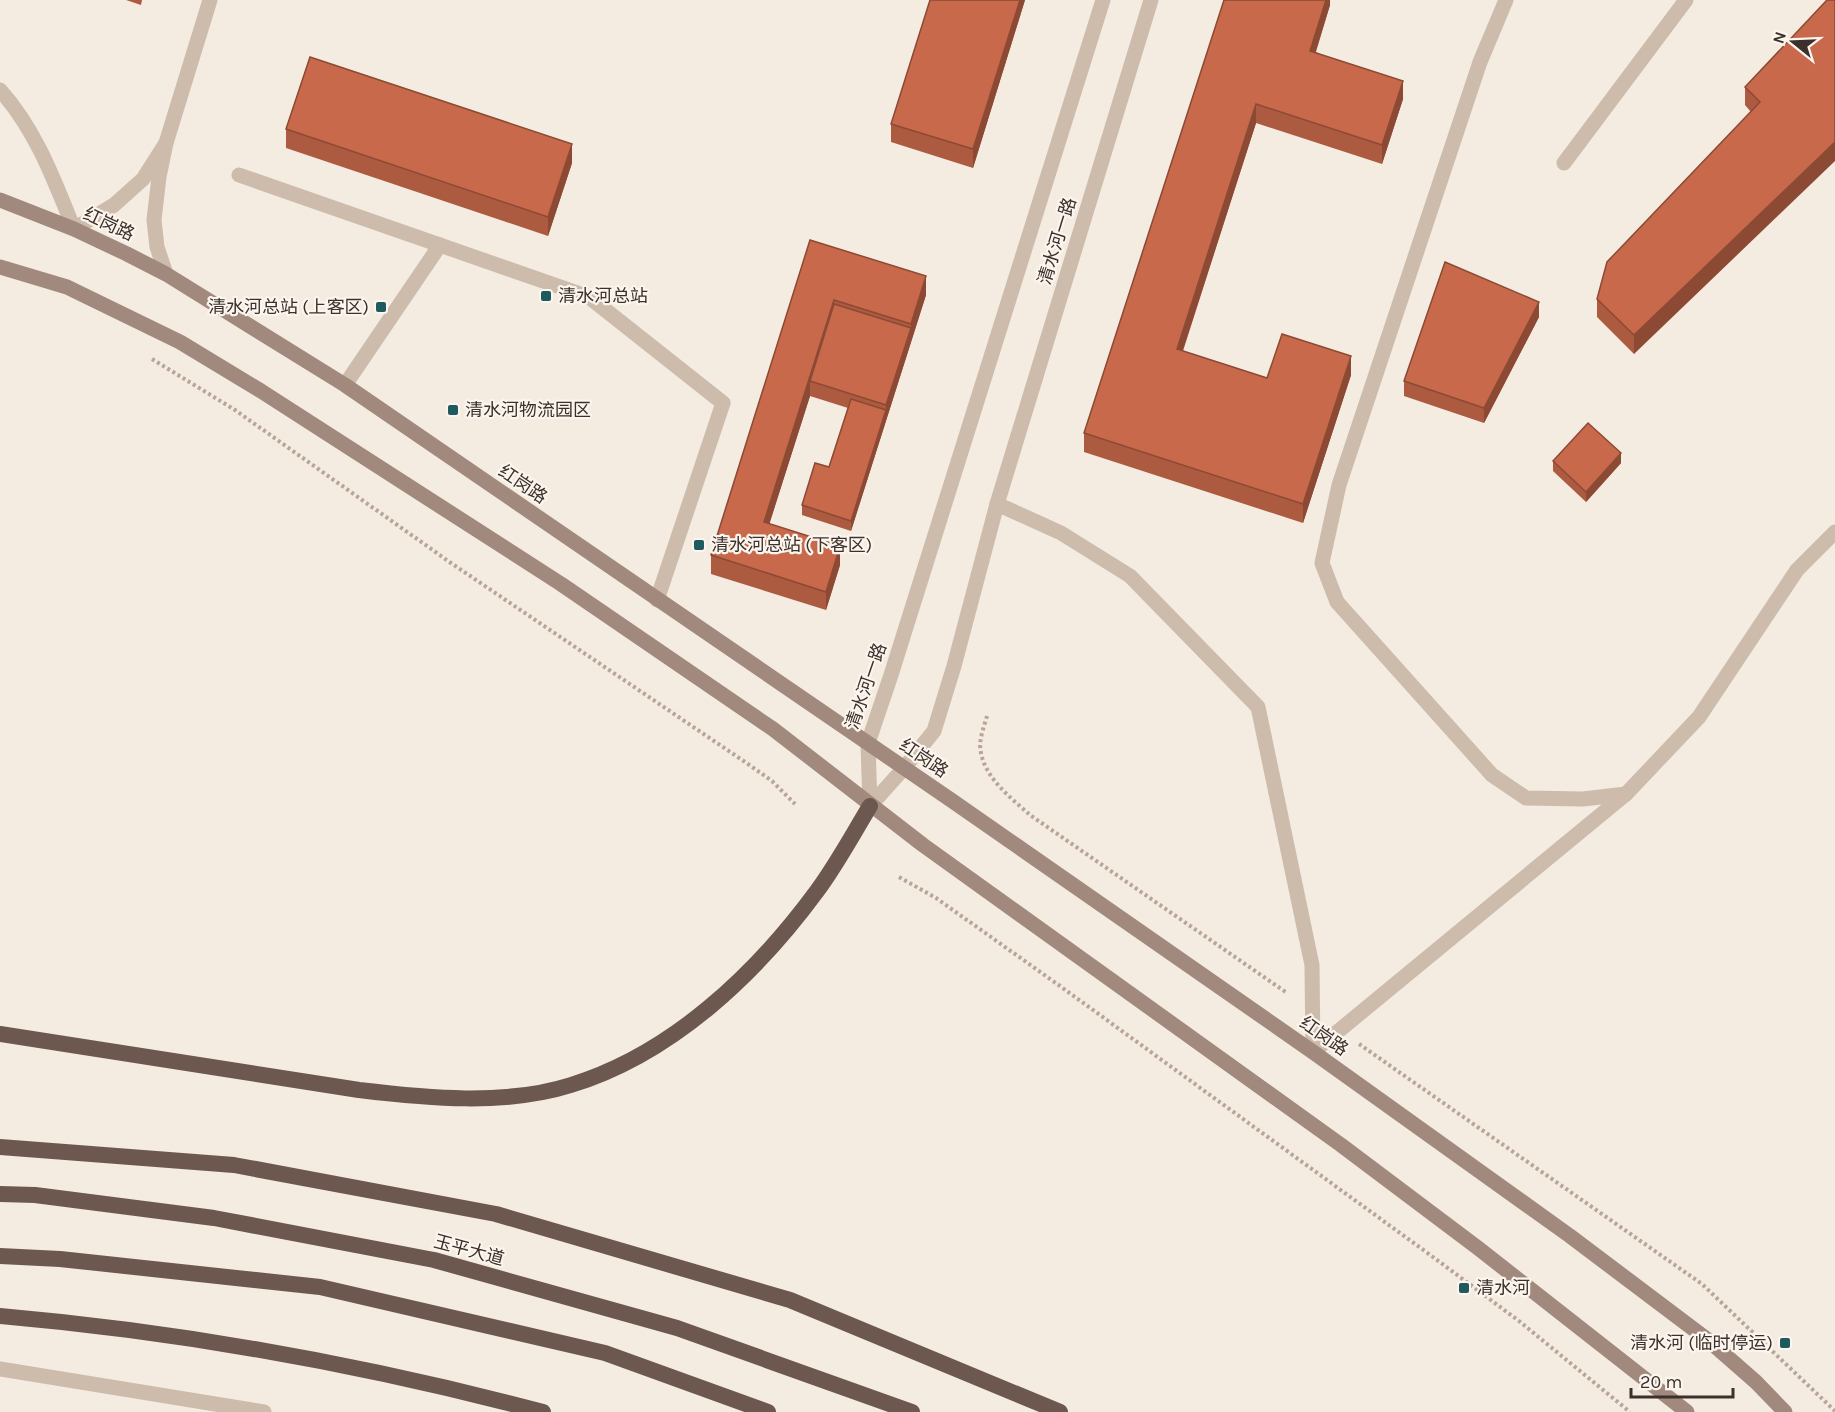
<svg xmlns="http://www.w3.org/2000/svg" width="1835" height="1412" font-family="Karla,'Noto Sans SC',sans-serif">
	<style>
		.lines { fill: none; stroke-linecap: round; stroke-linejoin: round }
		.path { stroke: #b9a596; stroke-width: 4; stroke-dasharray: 3 3; stroke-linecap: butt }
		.service { stroke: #cdbbac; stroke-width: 15 }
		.minor { stroke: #cdbbac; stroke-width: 15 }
		.tertiary { stroke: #cdbbac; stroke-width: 15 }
		.secondary { stroke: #a18a7d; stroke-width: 15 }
		.trunk { stroke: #6c584f; stroke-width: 16 }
		.wall { fill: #ac5a40 }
		.shaded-wall { fill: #8c4a34 }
		.building { fill: #c8694b; stroke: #8c4a34; stroke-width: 1.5 }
		.poi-dot { fill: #1f5a5e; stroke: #fbf5ee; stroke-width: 2 }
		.labels { text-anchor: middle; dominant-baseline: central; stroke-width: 4.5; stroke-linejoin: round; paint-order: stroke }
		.street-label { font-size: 18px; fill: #3b302b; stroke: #fbf5ee }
		.poi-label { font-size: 18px; fill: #3b302b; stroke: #fbf5ee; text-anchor: start }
	</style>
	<rect width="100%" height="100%" fill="#f4ebe1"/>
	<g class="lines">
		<!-- path -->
		<g class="path">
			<path d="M152,359L235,410L451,563L748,764L772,781L795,804"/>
			<path d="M987,716C984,727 978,741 981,753C986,779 1011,798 1030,815L1287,993"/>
			<path d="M899,877L936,898L1060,986L1433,1257L1519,1321L1630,1412"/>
			<path d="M1359,1044L1702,1284L1835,1411"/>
		</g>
		<!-- service -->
		<g class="service">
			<path d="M1506,0L1480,62L1339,485L1322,563L1337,602L1492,775L1526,798L1583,799L1626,794"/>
			<path d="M1564,163L1686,0"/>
			<path d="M239,175L589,297L723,403L657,600"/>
			<path d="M345,385L440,245"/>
			<path d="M997,504L1061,533L1130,576L1258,707L1312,965L1313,1052"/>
			<path d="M1313,1052L1626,794L1699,717L1797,570L1835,532"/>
		</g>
		<!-- minor -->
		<g class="minor">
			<path d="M0,90C36,130 54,180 74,229L114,205L143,179L166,143"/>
			<path d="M166,274L157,247L154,220L159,177L166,143L210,0"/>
			<path d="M0,1369L264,1412"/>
		</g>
		<!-- tertiary -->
		<g class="tertiary">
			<path d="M870,806L904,768L934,731L954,666L997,504L1151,0"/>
			<path d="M870,806L868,743L891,675L1103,0"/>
		</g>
		<!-- secondary -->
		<g class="secondary">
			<path d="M0,200L74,229L127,254L166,274L345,385L951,800L1313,1052L1570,1236L1708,1340L1756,1382L1785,1412"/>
			<path d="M0,267L67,287L180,342L261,391L561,584L773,729L923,845L1341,1145L1478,1248L1687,1412"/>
		</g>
		<!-- trunk -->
		<g class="trunk">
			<path d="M0,1034L359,1090C426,1098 505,1106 571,1085C672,1054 756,974 817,891C837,864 853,834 870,806"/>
			<path d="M0,1147L234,1165L496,1214L790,1300L1060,1412"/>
			<path d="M0,1194L35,1195L214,1218L434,1260L677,1328L912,1412"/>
			<path d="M0,1256L60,1259L320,1287L605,1353L768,1412"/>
			<path d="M0,1316C184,1332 365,1365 543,1412"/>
		</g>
	</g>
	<!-- wall -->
	<g class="wall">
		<path d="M126,0H142L141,5Z"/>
		<path d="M1025,0L973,168L891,142V124Z"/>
		<path d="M1224,0H1330V5L1316,52L1403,99L1382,164L1256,123L1183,351L1267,378L1351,375L1303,523L1084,452V433Z"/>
		<path d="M1827,0L1634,354L1597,317V299L1751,112L1745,105V87Z"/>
		<path d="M286,129L572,163L548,236L286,148Z"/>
		<path d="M810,240L926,295L851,531L802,515V505L829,467L848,408L810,396L769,524L840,565L826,610L711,574V555Z"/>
		<path d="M1539,317L1484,423L1404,396V381Z"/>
		<path d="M1553,461L1621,463L1586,502L1553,471Z"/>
	</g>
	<!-- shaded-wall -->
	<g class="shaded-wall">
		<path d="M1020,0H1025L973,168V149Z"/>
		<path d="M1326,0H1330V5L1310,69V51Z"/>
		<path d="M1403,81V99L1382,164V145Z"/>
		<path d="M1256,104V123L1177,368V349Z"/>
		<path d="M1835,142V161L1634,354V335Z"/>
		<path d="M572,144V163L548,236V217Z"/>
		<path d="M926,276V295L851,531V521L886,410V405L911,328V324Z"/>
		<path d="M834,300V319L810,381V396L764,541V522Z"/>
		<path d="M1539,302V317L1484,423V408Z"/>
		<path d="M1351,356V375L1303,523V504Z"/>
		<path d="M1621,453V463L1586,502V492Z"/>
		<path d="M840,546V565L826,610V592Z"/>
	</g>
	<!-- building -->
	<g class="building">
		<path d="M930,0H1020L973,149L891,124Z"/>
		<path d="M1224,0H1326L1310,51L1403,81L1382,145L1256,104L1177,349L1267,378L1282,334L1351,356L1303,504L1084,433Z"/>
		<path d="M1827,0H1835V142L1634,335L1597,299L1607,262L1760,102L1745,87Z"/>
		<path d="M310,57L572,144L548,217L286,129Z"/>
		<path d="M810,240L926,276L911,324L834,300L764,522L840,546L826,592L711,555Z"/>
		<path d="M1445,262L1539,302L1484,408L1404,381Z"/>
		<path d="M834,304L911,328L886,405L810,381Z"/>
		<path d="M851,399L886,410L851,521L802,505L815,463L829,467Z"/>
		<path d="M1588,423L1621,453L1586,492L1553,461Z"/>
	</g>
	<!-- markers -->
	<g class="poi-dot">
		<rect x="540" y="290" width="12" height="12" rx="3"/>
		<rect x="375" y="301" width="12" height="12" rx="3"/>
		<rect x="447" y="404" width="12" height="12" rx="3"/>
		<rect x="693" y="539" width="12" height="12" rx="3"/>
		<rect x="1458" y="1282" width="12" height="12" rx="3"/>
		<rect x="1779" y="1337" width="12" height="12" rx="3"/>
	</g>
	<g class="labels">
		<!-- street labels -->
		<g class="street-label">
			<text transform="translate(109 224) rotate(25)">红岗路</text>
			<text transform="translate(1057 241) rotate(-73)">清水河一路</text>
			<text transform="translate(523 484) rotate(34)">红岗路</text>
			<text transform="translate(866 686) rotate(-71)">清水河一路</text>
			<text transform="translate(924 758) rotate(34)">红岗路</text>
			<text transform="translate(1324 1036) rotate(35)">红岗路</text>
			<text transform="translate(469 1250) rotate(15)">玉平大道</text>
		</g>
		<!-- poi labels -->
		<g class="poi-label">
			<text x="558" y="296">清水河总站</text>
			<text x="369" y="307" text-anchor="end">清水河总站 (上客区)</text>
			<text x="465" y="410">清水河物流园区</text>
			<text x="711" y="545">清水河总站 (下客区)</text>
			<text x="1476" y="1288">清水河</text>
			<text x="1773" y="1343" text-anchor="end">清水河 (临时停运)</text>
		</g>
	</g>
	<!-- north arrow -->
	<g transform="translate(1793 42) rotate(288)" stroke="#fbf5ee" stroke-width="4.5" paint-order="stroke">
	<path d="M0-4.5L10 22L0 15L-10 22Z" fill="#3b302b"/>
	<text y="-9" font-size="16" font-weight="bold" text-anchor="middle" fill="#3b302b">N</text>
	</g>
	<!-- scale -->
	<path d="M1631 1388v9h102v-9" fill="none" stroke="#3b302b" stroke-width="3"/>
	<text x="1640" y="1388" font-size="18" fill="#3b302b" stroke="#fbf5ee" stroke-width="4.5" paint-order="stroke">20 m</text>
</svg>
